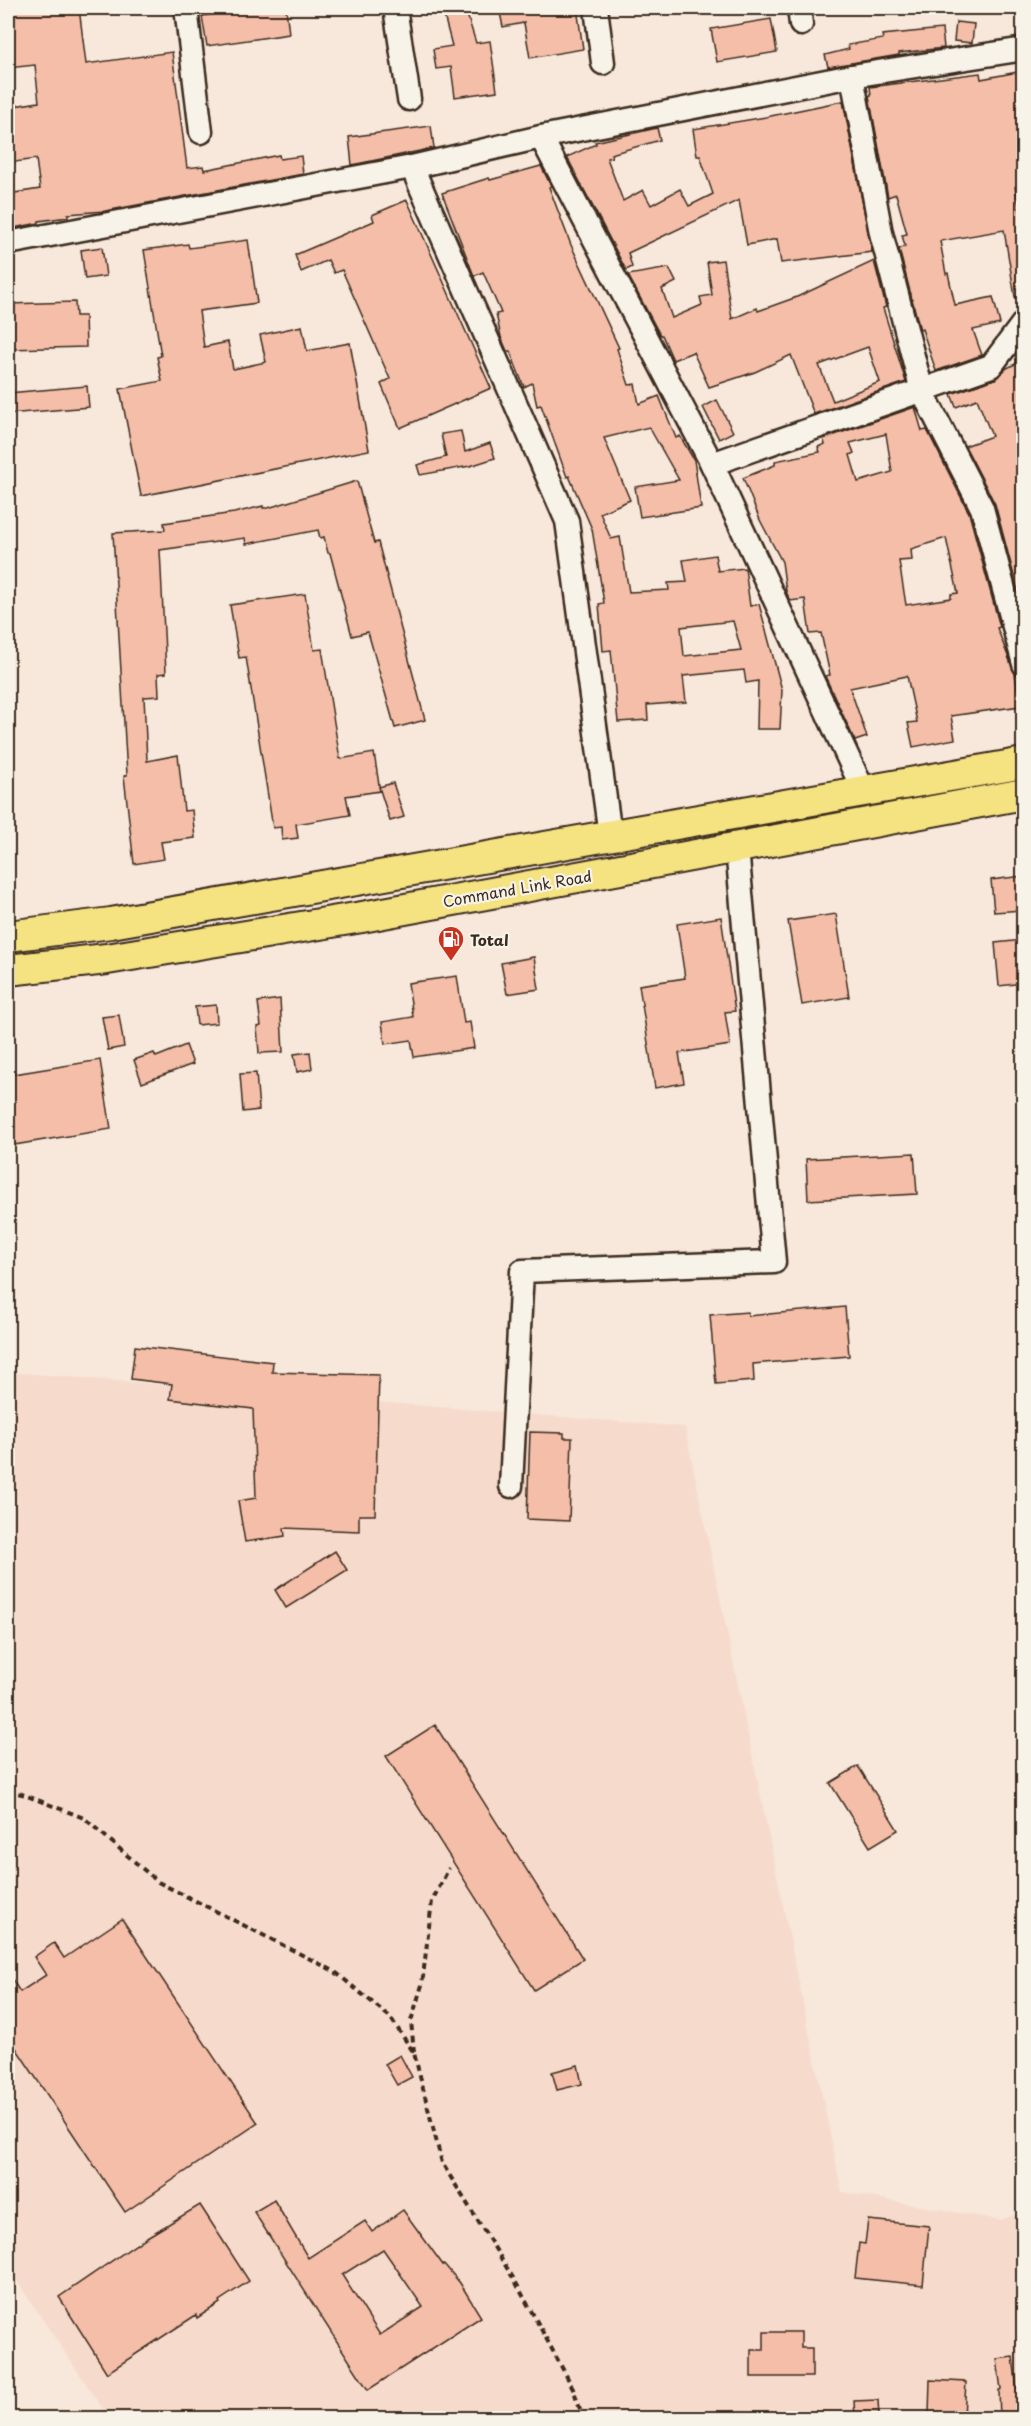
<svg xmlns="http://www.w3.org/2000/svg" width="1031" height="2426" font-family="'Playpen Sans',sans-serif">
	<style>
		.built { fill: #f6dbcc }
		.building { fill: #f5bea8; stroke: #3b2a1e; stroke-width: 1.5; fill-rule: evenodd }
		.lines { fill: none; stroke-linecap: round; stroke-linejoin: round }
		.minor-casing { stroke: #3b2a1e; stroke-width: 27 }
		.major-casing { stroke: #3b2a1e; stroke-width: 34 }
		.path { stroke: #3b2a1e; stroke-width: 4; stroke-dasharray: 6 4.5; stroke-linecap: butt }
		.minor { stroke: #f7f3e8; stroke-width: 22 }
		.major { stroke: #f5e381; stroke-width: 30 }
		.labels { text-anchor: middle; dominant-baseline: central; stroke-width: 4.5; stroke-linejoin: round; paint-order: stroke }
		.street-label { font-size: 15px; fill: #3b2a1e; stroke: #f7f3e8 }
		.poi-label { font-size: 15px; font-weight: bold; fill: #3b2a1e; stroke: #f7f3e8; text-anchor: start }
	</style>
	<rect width="100%" height="100%" fill="#f7e8db"/>
	<filter id="ink" filterUnits="userSpaceOnUse"><feTurbulence type="fractalNoise" baseFrequency=".0167" numOctaves="2"/><feDisplacementMap in="SourceGraphic" scale="12" xChannelSelector="R" yChannelSelector="G"/><feConvolveMatrix kernelMatrix="1 2 1 2 8 2 1 2 1" color-interpolation-filters="sRGB"/></filter>
	<g filter="url(#ink)">
		<!-- built -->
		<path class="built" d="M8,1372L685,1427L842,2192L1000,2220L1023,2212V2418H109L8,2268Z"/>
		<!-- building -->
		<g class="building">
			<path d="M8,8H79L86,64L172,52L187,168L203,166L204,170L279,155L280,159L301,156L303,174L105,211L68,214V217L39,221V223L8,229V194L40,189L36,159L8,163V107L39,102L35,65L8,68V37L11,36Z"/>
			<path d="M262,8H286L289,34L207,46L202,16Z"/>
			<path d="M442,8H465L476,43L490,41L497,91L455,97L451,67L436,69L433,49L452,46Z"/>
			<path d="M499,8H577L583,49L530,58L524,23L503,27Z"/>
			<path d="M771,19L777,52L717,62L711,29Z"/>
			<path d="M956,22L974,24L972,43L954,41Z"/>
			<path d="M942,29L944,48L899,53V55L828,67L825,55L849,49L848,45L883,39L882,35Z"/>
			<path d="M1023,71V184L1015,187L1023,224V296L1015,297L1004,230L940,241L946,274L948,273L955,305L993,297L1000,324L973,330L982,355L936,371L922,329L920,330L899,249L905,246L902,235L907,234L896,194L888,197L869,96L871,95L870,87L980,73L981,79Z"/>
			<path d="M843,101L872,252L781,263L777,239L747,245L739,200L628,253L632,267L626,270L567,157L596,144L595,142L657,128L660,140L611,154L612,157L607,158L623,201L643,190L651,205L680,189L689,206L713,194L700,156H697L693,129L766,117Z"/>
			<path d="M431,126L434,148L352,165L349,137Z"/>
			<path d="M541,166L551,186L549,187L571,245L619,348L617,349L629,385L635,384L639,404L659,396L676,438L680,436L694,460L701,508L640,517L635,487L679,480L649,427L604,438L630,500L600,513L611,539L620,537L629,592L669,590L668,583L687,582L683,560L715,555L718,571L745,568L750,606L759,604L782,690L780,729H757L758,681L746,683L744,670L683,676L686,702L647,705L648,720L618,722L611,650L603,651L599,604L604,603L592,529L569,476L567,477L541,405L537,406L532,383L524,387L510,351H507L501,337L496,314L501,313L483,272L474,276L442,193L489,178L490,180ZM733,621L741,650L684,656L681,627Z"/>
			<path d="M407,200L491,388L400,428L381,384L390,379L342,270L334,273L328,260L301,272L295,255L374,221L372,215Z"/>
			<path d="M248,240L257,303L199,311L204,347L228,342L233,369L266,362L260,335L302,326L307,351L350,343L369,450L141,496L120,389L162,381L157,357L161,356L144,250L188,244L189,248Z"/>
			<path d="M102,247L106,276L85,279L81,250Z"/>
			<path d="M723,260L732,319L757,308L758,311L797,297L874,261L886,307L883,308L906,382L814,414L791,355L755,372L709,387L693,352L673,360L662,335H660L628,275L669,268L676,282L662,289L672,318L702,305L700,297L712,295L707,262ZM868,347L880,382L833,401L819,365Z"/>
			<path d="M75,302L76,316H85L86,347L8,349V304Z"/>
			<path d="M1023,360V610L995,504L965,446L992,436L977,399L956,407L951,394L995,379L1007,368Z"/>
			<path d="M87,386L89,407L8,414V393Z"/>
			<path d="M717,400L733,432L719,439L703,407Z"/>
			<path d="M915,407L922,431L927,430L969,513L1000,627L997,628L1015,674L1020,706L951,716L955,739L913,747L908,723L917,722L907,676L850,688L867,737L855,741L825,676L830,675L821,633L810,634L805,599L790,601L786,591L782,562L760,520L743,478L775,465V461L820,452L818,447L825,444L823,439ZM886,434L892,472L858,482L850,455L854,453L850,443ZM946,538L958,593L951,594V598L906,605L899,561L912,560L911,549Z"/>
			<path d="M461,431L465,452L490,443L495,458L470,466L420,475L417,465L446,457L441,434Z"/>
			<path d="M357,481L374,543L378,542L425,720L395,728L368,632L352,636L330,553H328L324,537L320,538L318,530L246,544L245,538L160,550L166,673L158,674L159,696L144,697L147,761L178,755L184,811L192,810L195,838L161,842L164,859L134,864L124,776L127,775L113,533L165,530L164,523L234,513L263,506V508H268Z"/>
			<path d="M305,594L314,650L322,649L340,759L374,753L380,791L346,796L350,815L296,824L298,838L282,840L281,827L273,828L246,657L239,658L230,605Z"/>
			<path d="M393,783L404,817L390,821L379,787Z"/>
			<path d="M1023,876V910L994,912L991,880Z"/>
			<path d="M836,914L849,997L802,1005L788,921Z"/>
			<path d="M721,917L735,1011L725,1012L730,1045L679,1053L684,1083L655,1088L639,985L685,978L677,924Z"/>
			<path d="M1023,940V983L999,986L995,943Z"/>
			<path d="M534,957L539,989L507,994L501,963Z"/>
			<path d="M457,976L464,1023L470,1022L474,1048L414,1057L411,1040L385,1044L382,1022L413,1017L408,983Z"/>
			<path d="M280,999L283,1052L259,1053L257,1027L261,1026L258,1002Z"/>
			<path d="M216,1005L217,1023L197,1025L195,1007Z"/>
			<path d="M119,1015L124,1047L108,1050L102,1017Z"/>
			<path d="M186,1045L193,1064L142,1083L134,1060L154,1053L156,1057Z"/>
			<path d="M310,1052L312,1069L297,1072L294,1054Z"/>
			<path d="M100,1060L111,1129L8,1146V1075Z"/>
			<path d="M256,1073L259,1110L243,1112L240,1074Z"/>
			<path d="M914,1153L917,1194L808,1200L806,1159Z"/>
			<path d="M845,1307L849,1356L753,1364L754,1381L716,1384L710,1315L748,1312V1316Z"/>
			<path d="M135,1346L273,1362L272,1372L379,1375L375,1515H359V1531L284,1528L285,1536L245,1542L238,1501L256,1498L253,1409L170,1399L172,1384L131,1379Z"/>
			<path d="M530,1432L564,1433V1438H572L569,1521L527,1519Z"/>
			<path d="M335,1551L347,1570L286,1608L275,1590Z"/>
			<path d="M435,1725L583,1959L534,1990L386,1756Z"/>
			<path d="M858,1766L898,1830L870,1847L830,1783Z"/>
			<path d="M122,1919L258,2123L125,2212L8,2036V1973L20,1992L46,1975L34,1957L54,1943L64,1958Z"/>
			<path d="M400,2055L412,2077L397,2085L385,2064Z"/>
			<path d="M578,2065L582,2084L557,2090L552,2072Z"/>
			<path d="M274,2200L308,2258L365,2221L372,2232L403,2210L443,2265L444,2264L460,2283L481,2317L368,2390L254,2212ZM383,2249L423,2307L380,2335L342,2275Z"/>
			<path d="M200,2205L249,2281L219,2301L220,2303L197,2318L196,2315L107,2373L59,2297L147,2237Z"/>
			<path d="M868,2220L929,2226L923,2285L855,2278L859,2243L865,2244Z"/>
			<path d="M764,2332H801V2348H812V2377H751V2350H764Z"/>
			<path d="M1013,2357L1017,2389H1023V2418H1000L999,2390H1001L997,2359Z"/>
			<path d="M930,2380L966,2382L964,2416L929,2415Z"/>
			<path d="M878,2400L879,2418H855L854,2401Z"/>
		</g>
		<g class="lines">
			<!-- minor casing -->
			<g class="minor-casing">
				<g id="minor">
					<path d="M186,8L201,132"/>
					<path d="M395,8L409,99"/>
					<path d="M596,8L603,63"/>
					<path d="M799,8L801,24"/>
					<path d="M852,76L881,233L922,391L982,508L1024,664"/>
					<path d="M541,137L712,464L864,792"/>
					<path d="M412,167L567,521L610,835"/>
					<path d="M8,243L412,167L541,137L852,76L1024,49"/>
					<path d="M712,464L991,366L1024,322"/>
					<path d="M511,1486L522,1271L774,1262L737,848"/>
				</g>
			</g>
			<!-- major casing -->
			<g class="major-casing">
				<g id="major">
					<path d="M8,936L111,923L1024,763"/>
					<path d="M8,970L107,959L362,917L1024,794"/>
				</g>
			</g>
			<!-- path -->
			<g class="path">
				<path d="M8,1791L22,1794L84,1818L158,1882L334,1971L390,2017L414,2053L442,2163L515,2281L573,2388L583,2418"/>
				<path d="M414,2052L411,2021L422,1985L432,1901L449,1868"/>
			</g>
			<!-- minor -->
			<use href="#minor" class="minor"/>
			<!-- major -->
			<use href="#major" class="major"/>
		</g>
	</g>
	<!-- icons -->
	<defs>
		<g id="fuel-pin" transform="scale(1.35)"><path d="M0 17L-7.5 6A9.5 9.5 0 1 1 7.5 6Z" fill="#c8321e" stroke="#f7f3e8"/><path d="M-5.5-6h7V0h2V4h1.3V-2.5L3-4.5l.8-.8L6-3V5H2.5V1h-1V6h-7ZM-4.2-4.7v3.2H.2V-4.7Z" fill="#fff"/></g>
	</defs>
	<g fill-rule="evenodd">
		<use href="#fuel-pin" x="451" y="939"/>
	</g>
	<g class="labels">
		<!-- street labels -->
		<g class="street-label">
			<text transform="translate(517 888) rotate(-10)">Command Link Road</text>
		</g>
		<!-- poi labels -->
		<g class="poi-label">
			<text x="470" y="939">Total</text>
		</g>
	</g>
	<!-- margin -->
	<rect width="1031" height="2426" fill="none" stroke="#f7f3e8" stroke-width="30"/>
	<rect x="15" y="15" width="1001" height="2396" fill="none" stroke="#3b2a1e" stroke-width="2" filter="url(#ink)"/>
</svg>
